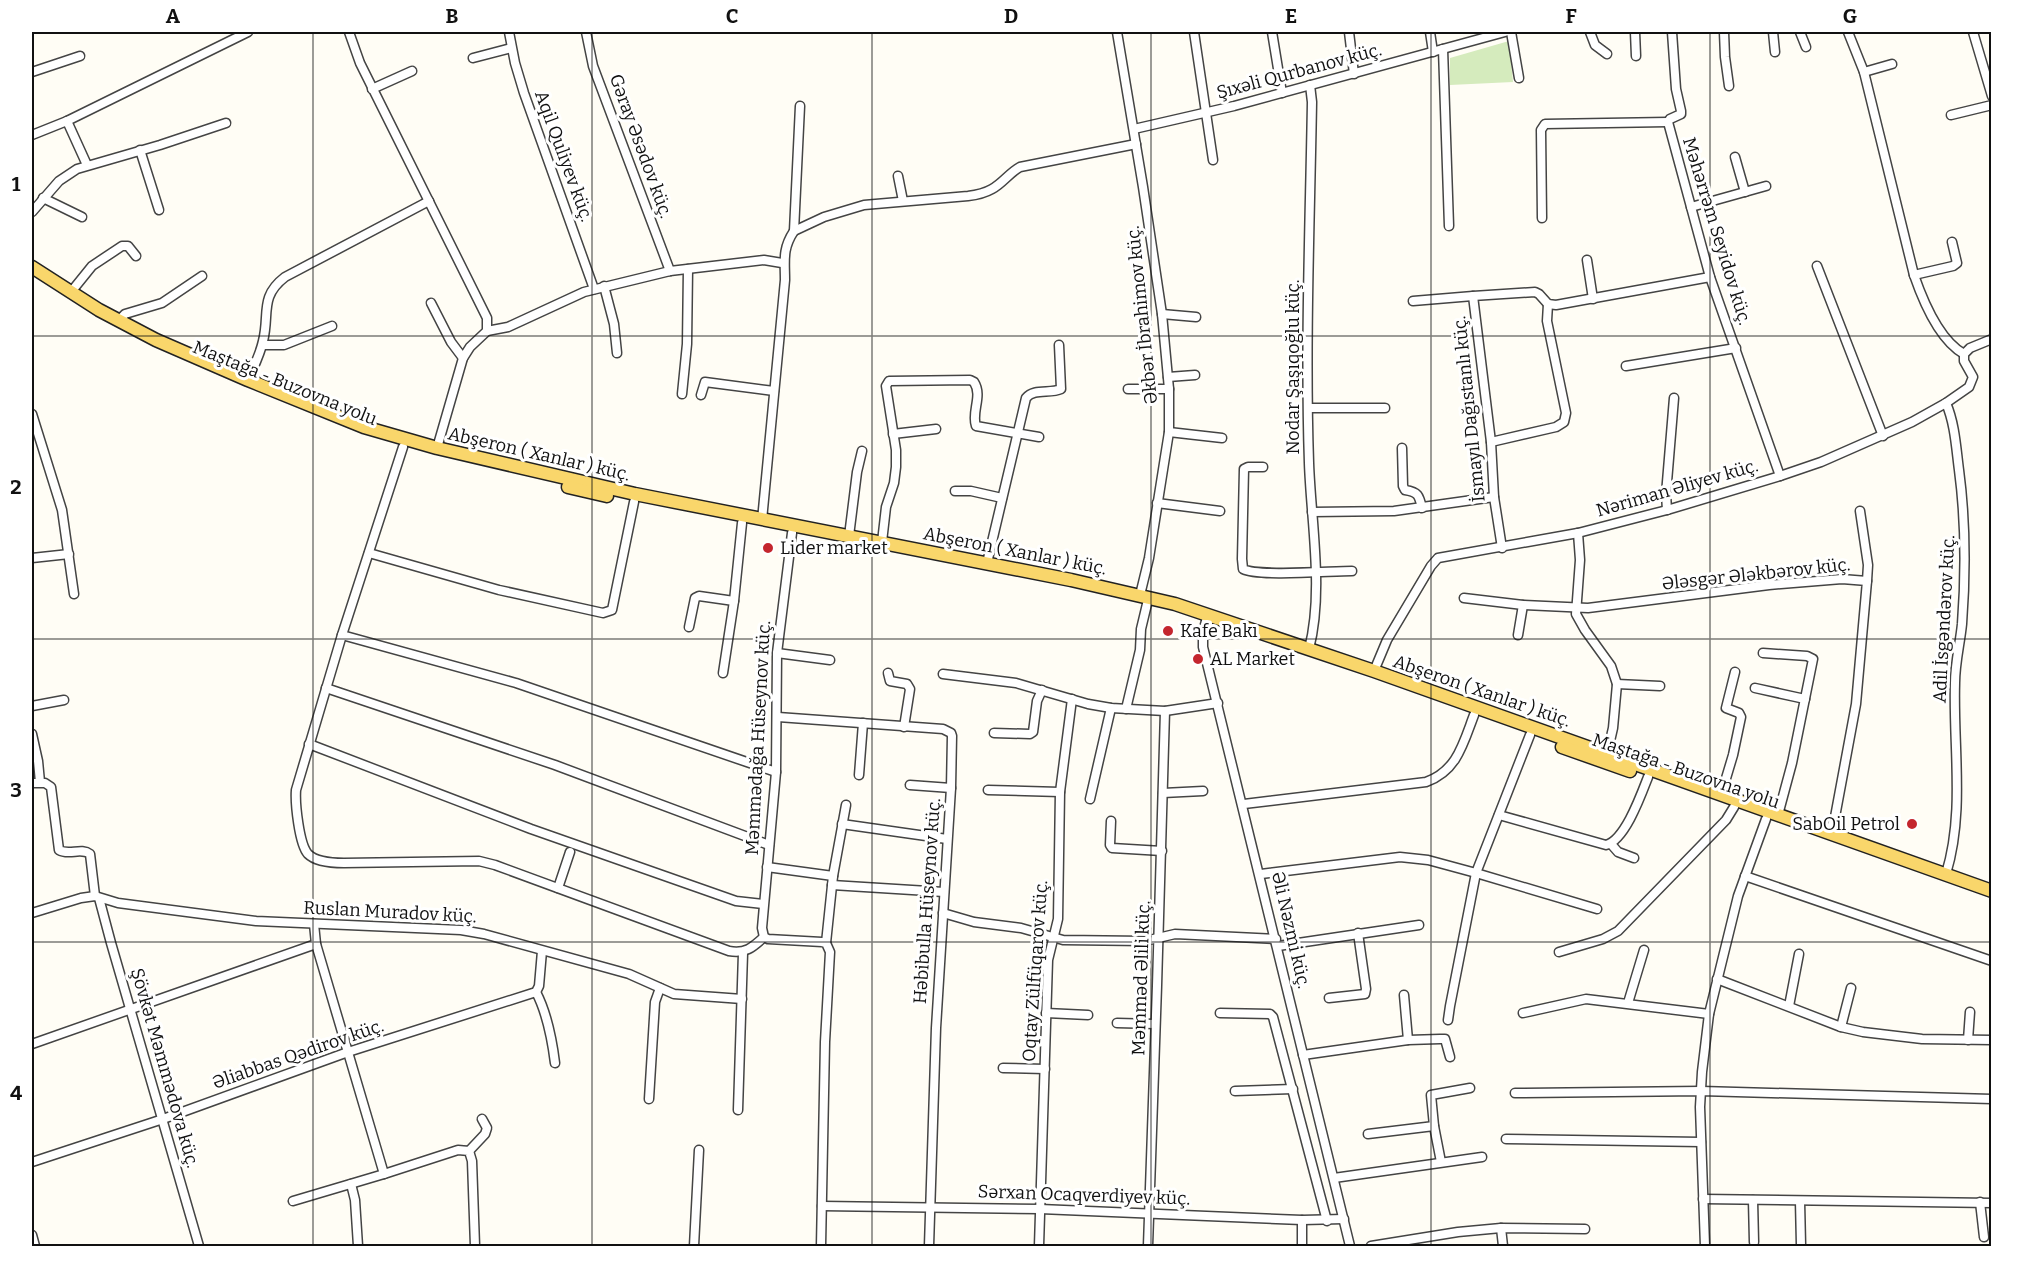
<svg xmlns="http://www.w3.org/2000/svg" width="2023" height="1278" font-family="Bitter,serif">
	<style>
		.green { fill: #d5ebbd }
		.lines { fill: none; stroke-linecap: round; stroke-linejoin: round }
		.street-casing { stroke: #444; stroke-width: 11 }
		.primary-casing { stroke: #222; stroke-width: 15 }
		.street { stroke: #fff; stroke-width: 8 }
		.primary { stroke: #f9d66b; stroke-width: 12 }
		.grid { fill: none; stroke: #111; stroke-width: 1.5; stroke-opacity: 0.55 }
		.poi-dot { fill: #c4262e; stroke: #fff; stroke-width: 2 }
		.labels { text-anchor: middle; dominant-baseline: central; stroke-width: 6; stroke-linejoin: round; paint-order: stroke }
		.street-label { font-size: 18px; fill: #111; stroke: #fff }
		.poi-label { font-size: 18px; fill: #111; stroke: #fff; text-anchor: start }
		.neatline { fill: none; stroke: #111; stroke-width: 2 }
		.grid-label { font-size: 20px; text-anchor: middle; font-weight: bold; fill: #111 }
	</style>
	<rect width="100%" height="100%" fill="#fffdf5"/>
	<!-- green -->
	<path class="green" d="M1509,41L1513,82L1450,85V58Z"/>
	<g class="lines">
		<!-- street casing -->
		<g class="street-casing">
			<g id="street">
				<path d="M349,32L360,63L487,318V331L470,347L463,358L437,448"/>
				<path d="M509,32L515,63L524,93L594,289"/>
				<path d="M586,32L593,66L670,271"/>
				<path d="M1117,32L1143,187L1162,314L1169,389V432L1165,457L1149,558L1140,595"/>
				<path d="M1194,32L1213,160"/>
				<path d="M1272,32L1282,93"/>
				<path d="M1349,32L1354,74"/>
				<path d="M1430,32L1433,52"/>
				<path d="M1511,32L1519,78"/>
				<path d="M1590,32L1595,45L1607,54"/>
				<path d="M1635,32L1636,56"/>
				<path d="M1672,32L1676,89L1681,111V114L1670,119L1668,122L1710,277L1780,476"/>
				<path d="M1724,32L1725,57L1729,86"/>
				<path d="M1773,32L1775,52"/>
				<path d="M1800,32L1806,47"/>
				<path d="M1848,32L1864,72L1914,275C1923,301 1939,340 1964,354"/>
				<path d="M1973,32L1992,96"/>
				<path d="M1443,49L1449,226"/>
				<path d="M473,58L511,48"/>
				<path d="M32,72L80,56"/>
				<path d="M1864,72L1892,64"/>
				<path d="M372,89L412,71"/>
				<path d="M1951,115L1992,105"/>
				<path d="M67,121L87,165"/>
				<path d="M1134,129L1234,106L1505,32"/>
				<path d="M32,135L67,121L248,32"/>
				<path d="M140,150L159,210"/>
				<path d="M1735,157L1745,192"/>
				<path d="M898,176L903,201"/>
				<path d="M43,198L82,217"/>
				<path d="M1691,207L1766,186"/>
				<path d="M32,212L59,181L77,169L160,145L226,123"/>
				<path d="M1542,218L1541,130L1545,124L1668,122"/>
				<path d="M794,231L824,217L864,205L968,196C977,195 985,193 992,189C1003,183 1009,173 1020,167L1136,144"/>
				<path d="M1587,260L1593,299"/>
				<path d="M1817,266L1883,436"/>
				<path d="M1914,275L1953,266L1957,263L1952,242"/>
				<path d="M604,286L614,324L617,353"/>
				<path d="M71,292L92,266L122,246H128L136,256"/>
				<path d="M1413,301L1473,296"/>
				<path d="M431,303L451,342L463,358"/>
				<path d="M1162,314L1196,317"/>
				<path d="M118,321L125,314L162,303L202,276"/>
				<path d="M487,331L508,327L584,292L670,271L764,260L782,263"/>
				<path d="M263,345H284L332,326"/>
				<path d="M1626,366L1736,348"/>
				<path d="M1168,377L1195,375"/>
				<path d="M248,380C253,368 260,355 263,341C270,314 259,297 285,277L429,201"/>
				<path d="M1128,389H1169"/>
				<path d="M682,394L687,344L688,269"/>
				<path d="M701,395L705,382L774,391"/>
				<path d="M1946,403C1955,424 1956,447 1959,470C1966,523 1966,571 1962,624C1960,644 1955,663 1955,683C1953,747 1965,812 1946,874"/>
				<path d="M1309,408H1385"/>
				<path d="M32,414L62,510L74,594"/>
				<path d="M1169,432L1222,438"/>
				<path d="M893,434L936,429"/>
				<path d="M1491,442L1556,427L1564,422L1566,413L1547,321L1548,304"/>
				<path d="M403,447L342,635L296,790C295,803 299,844 308,854C316,862 333,863 344,863L479,861L495,865L729,951C745,954 752,948 764,937"/>
				<path d="M1402,448L1403,486L1405,490C1418,492 1419,495 1422,508"/>
				<path d="M1263,467H1248L1244,469L1242,559L1243,569C1259,577 1330,571 1352,571"/>
				<path d="M955,491H971L1002,498"/>
				<path d="M1157,503L1220,511"/>
				<path d="M1667,510L1666,494L1674,398"/>
				<path d="M1860,511L1868,565L1867,581"/>
				<path d="M1312,512L1394,511L1494,497"/>
				<path d="M762,520L785,280C785,261 782,249 794,231L800,106"/>
				<path d="M792,533L777,653L776,772L762,928L764,937L768,939L822,942L826,943L830,952L825,1042L821,1246"/>
				<path d="M1578,533L1580,560L1576,614L1585,630L1611,666L1617,684L1613,728L1607,754"/>
				<path d="M849,536L857,472L862,451"/>
				<path d="M882,542L886,507L894,483L896,467V450L886,386L889,381L970,380L974,382C983,396 971,412 976,426L1039,437"/>
				<path d="M1502,548L1494,497L1491,442L1473,296L1535,292L1539,294L1548,304L1556,305L1710,277"/>
				<path d="M369,553L499,590L603,613L612,610L634,502"/>
				<path d="M32,558L69,554"/>
				<path d="M987,563L1026,398C1034,388 1050,394 1061,389L1059,345"/>
				<path d="M1464,598L1523,605L1588,608L1769,585L1842,579L1867,581L1856,704L1835,817L1829,833"/>
				<path d="M1206,621L1203,632V647L1350,1246"/>
				<path d="M689,627L695,598L699,596L734,601"/>
				<path d="M342,635L516,683L776,772"/>
				<path d="M1518,635L1523,605"/>
				<path d="M1309,649C1324,591 1311,522 1309,463C1305,343 1310,222 1312,102L1310,85"/>
				<path d="M777,653L830,660"/>
				<path d="M1763,653L1807,656L1813,659L1792,763L1778,815"/>
				<path d="M1374,671L1387,640L1431,566L1438,558L1578,533L1667,510L1780,476L1821,462L1912,422L1946,403L1969,387L1973,377L1964,361V354L1970,348L1992,339"/>
				<path d="M723,673L734,601L742,523"/>
				<path d="M888,673L890,681L907,684L910,689L904,727"/>
				<path d="M943,674L1016,683L1088,704L1111,708L1165,711L1218,703"/>
				<path d="M1617,684L1660,686"/>
				<path d="M326,688L555,765L769,845"/>
				<path d="M1755,688L1805,699"/>
				<path d="M32,706L64,700"/>
				<path d="M1126,709L1140,650L1141,629L1147,604"/>
				<path d="M778,717L943,729L951,733L952,736L951,788L936,1028L929,1246"/>
				<path d="M994,733L1030,734L1033,732L1037,701L1042,690"/>
				<path d="M32,734L38,761L40,782"/>
				<path d="M309,744L531,829L736,901L763,904"/>
				<path d="M859,775L863,723"/>
				<path d="M32,783H45L51,787L59,850C69,856 81,847 90,854L95,896"/>
				<path d="M910,785L951,788"/>
				<path d="M988,790L1060,792"/>
				<path d="M1163,793L1203,791"/>
				<path d="M1721,795L1733,755L1741,717L1739,713L1726,708L1735,672"/>
				<path d="M1090,799L1111,708"/>
				<path d="M1244,804L1426,782C1457,771 1463,744 1474,715"/>
				<path d="M1499,815L1606,845C1625,840 1641,795 1648,777"/>
				<path d="M1111,821L1110,845L1112,848L1162,851"/>
				<path d="M842,824L947,839"/>
				<path d="M1611,844L1618,852L1634,858"/>
				<path d="M767,867L833,876"/>
				<path d="M1261,874L1400,857L1428,860L1476,873L1597,909"/>
				<path d="M1745,876L1992,961"/>
				<path d="M832,885L944,892"/>
				<path d="M558,888L570,852"/>
				<path d="M99,898L111,943L199,1246"/>
				<path d="M32,913L81,898L95,896L118,903L256,921L461,930L484,934L629,974L674,994L742,999"/>
				<path d="M943,913L974,922L1021,928L1063,940L1145,941L1175,934L1276,939"/>
				<path d="M314,924L316,944L384,1174L458,1150L469,1151L472,1161L475,1246"/>
				<path d="M826,943L833,876L846,805"/>
				<path d="M1278,946L1419,925"/>
				<path d="M1559,952L1603,939L1618,931L1726,820L1734,807"/>
				<path d="M1717,979L1841,1027L1863,1032L1922,1039L1992,1040"/>
				<path d="M536,992C547,1013 552,1039 555,1063"/>
				<path d="M1404,995L1408,1040"/>
				<path d="M1329,998L1365,994L1366,989L1358,933"/>
				<path d="M1628,1003L1644,950"/>
				<path d="M1789,1006L1799,954"/>
				<path d="M1046,1013L1088,1015"/>
				<path d="M1220,1013L1270,1014L1273,1017L1327,1221"/>
				<path d="M1523,1013L1586,999L1709,1014"/>
				<path d="M1448,1020L1450,1006L1476,873L1530,735"/>
				<path d="M1117,1023L1155,1024"/>
				<path d="M1841,1027L1851,988"/>
				<path d="M1968,1040L1970,1012"/>
				<path d="M32,1044L316,944"/>
				<path d="M1303,1055L1408,1040L1440,1039H1445L1450,1057"/>
				<path d="M1003,1068L1045,1069"/>
				<path d="M1235,1091L1293,1089"/>
				<path d="M1515,1093L1701,1091L1992,1099"/>
				<path d="M649,1099L655,1002L660,988"/>
				<path d="M738,1110L743,953"/>
				<path d="M1368,1134L1434,1126"/>
				<path d="M1506,1139L1701,1142"/>
				<path d="M469,1151L485,1134L487,1128L482,1119"/>
				<path d="M32,1162L163,1119L348,1052L536,992L539,986L542,951"/>
				<path d="M1441,1162L1434,1126L1431,1095L1470,1088"/>
				<path d="M1334,1178L1482,1157"/>
				<path d="M351,1184L355,1200L358,1246"/>
				<path d="M1703,1199L1992,1203"/>
				<path d="M1753,1200L1754,1242"/>
				<path d="M293,1201L384,1174"/>
				<path d="M1800,1201L1801,1245"/>
				<path d="M1980,1202L1984,1237"/>
				<path d="M822,1206L1040,1209L1302,1220L1344,1219"/>
				<path d="M1501,1228L1503,1246"/>
				<path d="M32,1235L35,1246"/>
				<path d="M694,1246L699,1150"/>
				<path d="M1039,1246L1048,960L1058,919L1060,792L1072,699"/>
				<path d="M1148,1246C1154,1068 1161,889 1165,711"/>
				<path d="M1302,1246V1220"/>
				<path d="M1371,1246L1458,1232L1501,1228L1585,1229"/>
				<path d="M1705,1246L1700,1107L1702,1072L1709,1014L1738,896L1766,819"/>
			</g>
		</g>
		<!-- primary casing -->
		<g class="primary-casing">
			<g id="primary">
				<path d="M32,267L99,310L156,340L248,380L364,427L437,448L635,494L1071,580L1175,604L1374,671L1992,891"/>
				<path d="M568,487L607,496"/>
				<path d="M1562,747L1630,771"/>
			</g>
		</g>
		<!-- street -->
		<use href="#street" class="street"/>
		<!-- primary -->
		<use href="#primary" class="primary"/>
	</g>
	<!-- grid -->
	<path class="grid" d="M313,32V1246M592,32V1246M872,32V1246M1151,32V1246M1431,32V1246M1710,32V1246M32,336H1992M32,639H1992M32,942H1992"/>
	<!-- markers -->
	<g class="poi-dot">
		<circle cx="768" cy="548" r="6"/>
		<circle cx="1168" cy="631" r="6"/>
		<circle cx="1198" cy="659" r="6"/>
		<circle cx="1912" cy="824" r="6"/>
	</g>
	<g class="labels">
		<!-- street labels -->
		<g class="street-label">
			<text transform="translate(1299 71) rotate(-15)">Şıxəli Qurbanov küç.</text>
			<text transform="translate(641 146) rotate(70)">Gəray Əsədov küç.</text>
			<text transform="translate(564 156) rotate(70)">Aqil Quliyev küç.</text>
			<text transform="translate(1717 231) rotate(73)">Məhərrəm Seyidov küç.</text>
			<text transform="translate(1142 315) rotate(-96)">Əkbər İbrahimov küç.</text>
			<text transform="translate(1293 367) rotate(-90)">Nodar Şaşıqoğlu küç.</text>
			<text transform="translate(285 383) rotate(22)">Maştağa - Buzovna yolu</text>
			<text transform="translate(1469 409) rotate(-96)">İsmayıl Dağıstanlı küç.</text>
			<text transform="translate(539 454) rotate(13)">Abşeron ( Xanlar ) küç.</text>
			<text transform="translate(1677 488) rotate(-16)">Nəriman Əliyev küç.</text>
			<text transform="translate(1015 551) rotate(11)">Abşeron ( Xanlar ) küç.</text>
			<text transform="translate(1756 574) rotate(-6)">Ələsgər Ələkbərov küç.</text>
			<text transform="translate(1944 619) rotate(-87)">Adil İsgəndərov küç.</text>
			<text transform="translate(1482 691) rotate(19)">Abşeron ( Xanlar ) küç.</text>
			<text transform="translate(758 738) rotate(-87)">Məmmədağa Hüseynov küç.</text>
			<text transform="translate(1686 771) rotate(19)">Maştağa - Buzovna yolu</text>
			<text transform="translate(927 901) rotate(-86)">Həbibulla Hüseynov küç.</text>
			<text transform="translate(390 912) rotate(3)">Ruslan Muradov küç.</text>
			<text transform="translate(1291 930) rotate(77)">Əli Nəzmi küç.</text>
			<text transform="translate(1035 971) rotate(-86)">Oqtay Zülfüqarov küç.</text>
			<text transform="translate(1141 978) rotate(-88)">Məmməd Əlili küç.</text>
			<text transform="translate(298 1054) rotate(-19)">Əliabbas Qədirov küç.</text>
			<text transform="translate(165 1068) rotate(74)">Şövkət Məmmədova küç.</text>
			<text transform="translate(1084 1195) rotate(2)">Sərxan Ocaqverdiyev küç.</text>
		</g>
		<!-- poi labels -->
		<g class="poi-label">
			<text x="780" y="548">Lider market</text>
			<text x="1180" y="631">Kafe Bakı</text>
			<text x="1210" y="659">AL Market</text>
			<text x="1900" y="824" text-anchor="end">SabOil Petrol</text>
		</g>
	</g>
	<!-- border -->
	<rect width="2023" height="1278" fill="none" stroke="#ffffff" stroke-width="66"/>
	<rect x="33" y="33" width="1957" height="1212" class="neatline"/>
	<g class="grid-label">
		<text x="173" y="23">A</text>
		<text x="452" y="23">B</text>
		<text x="732" y="23">C</text>
		<text x="1011" y="23">D</text>
		<text x="1291" y="23">E</text>
		<text x="1571" y="23">F</text>
		<text x="1850" y="23">G</text>
		<text x="16" y="191">1</text>
		<text x="16" y="494">2</text>
		<text x="16" y="797">3</text>
		<text x="16" y="1100">4</text>
	</g>
</svg>
